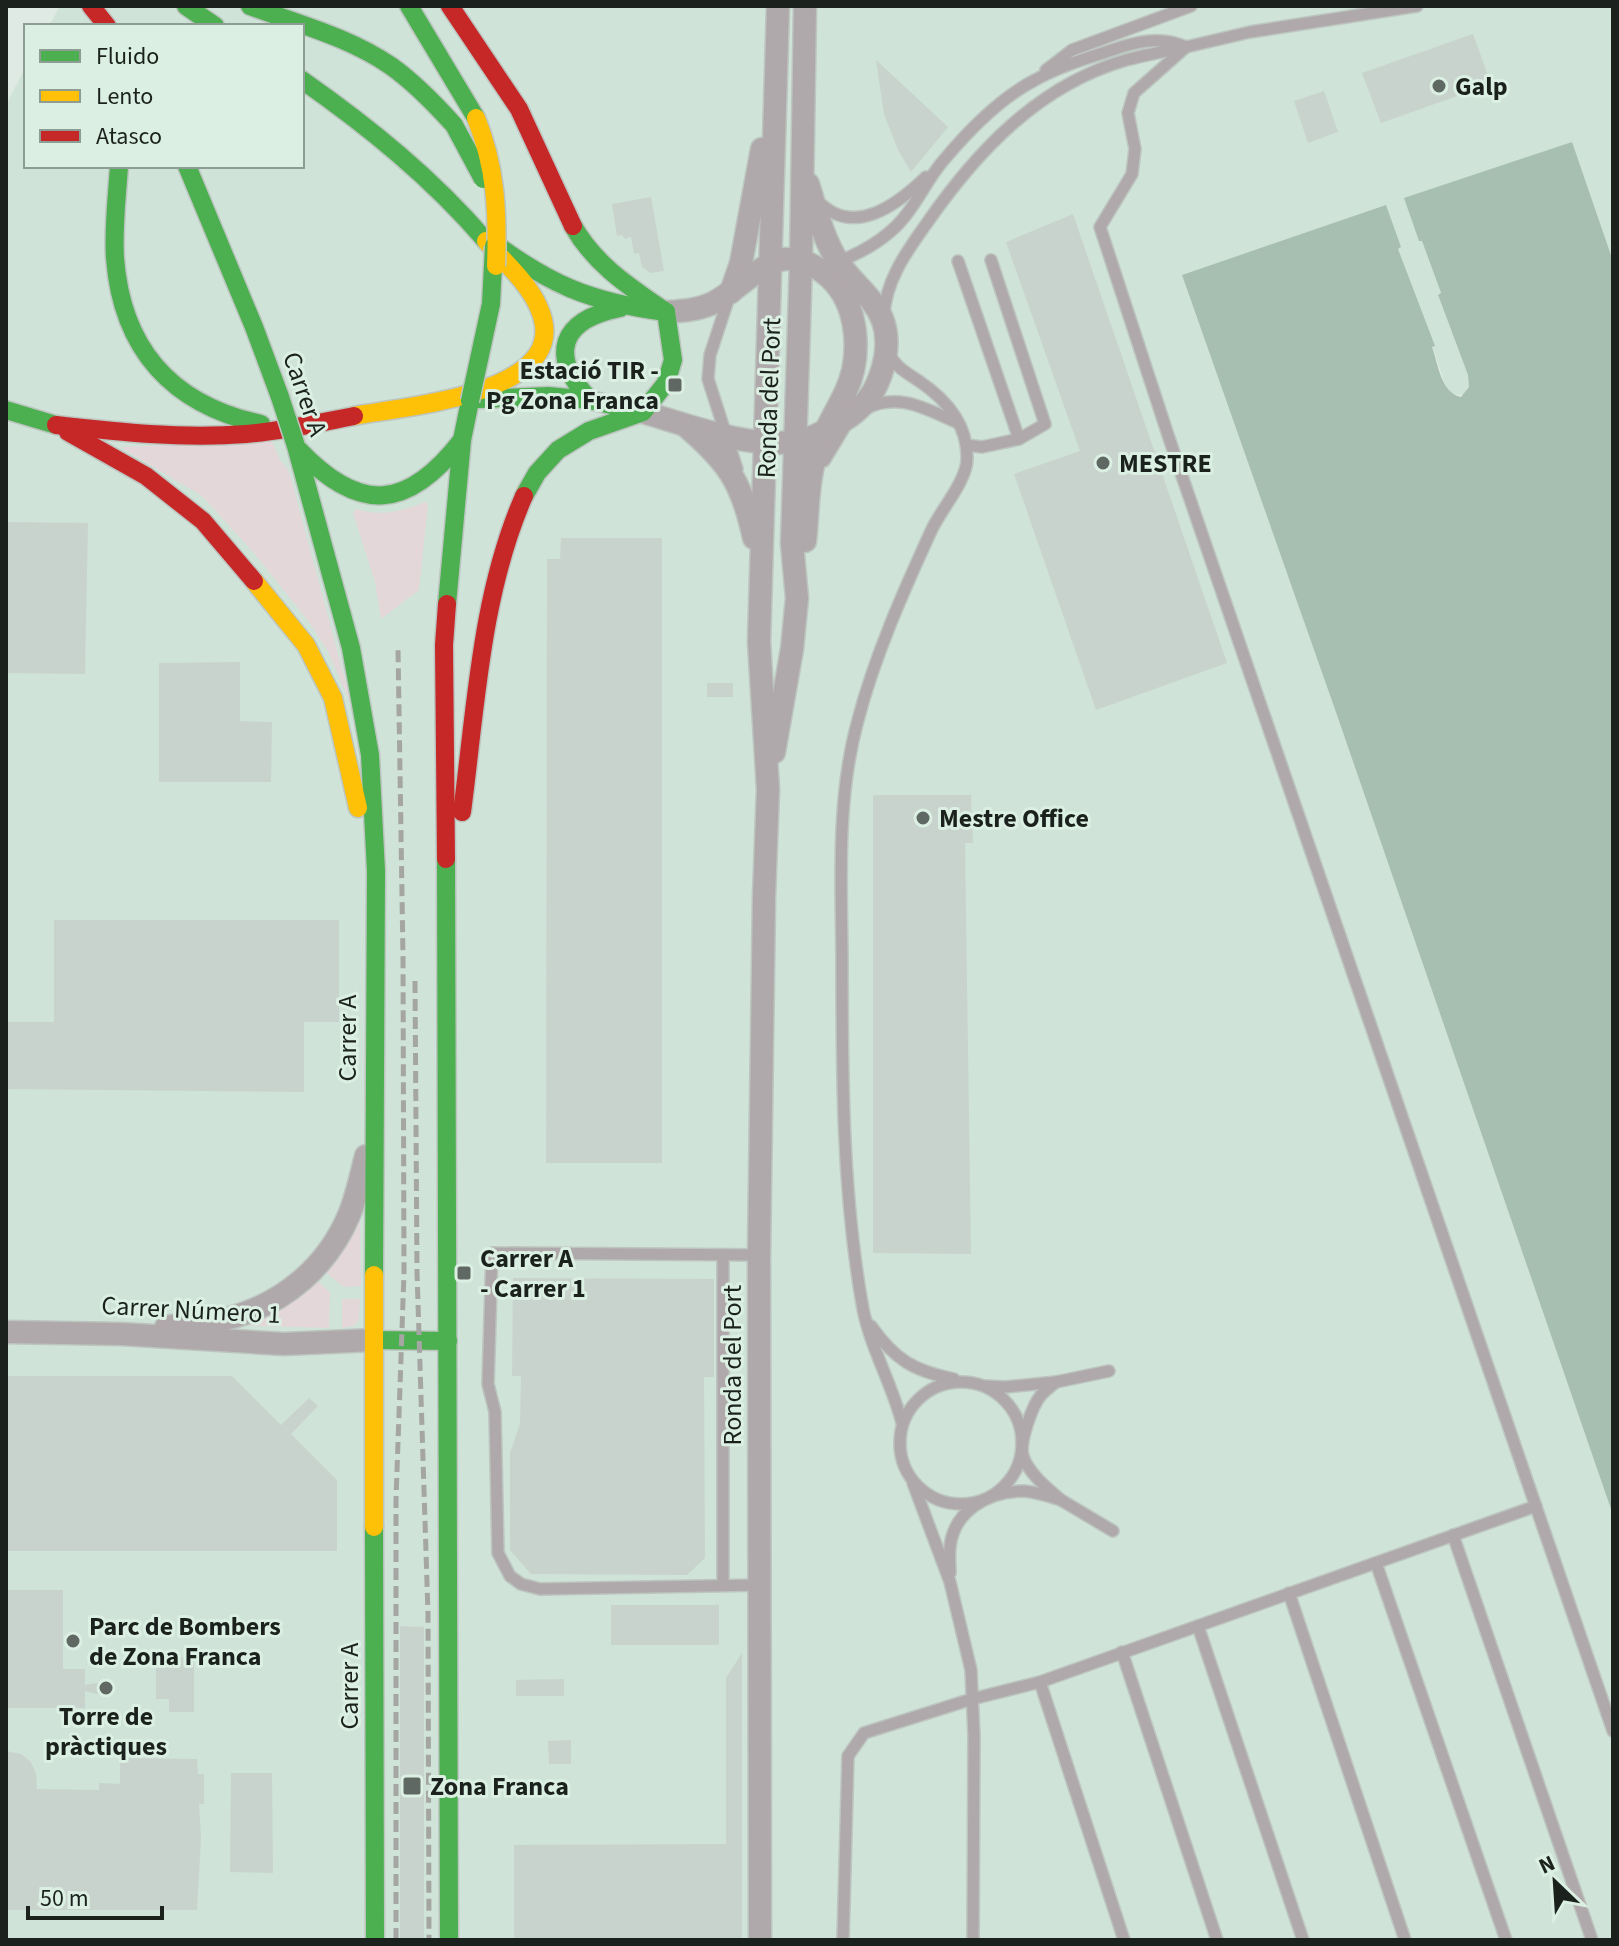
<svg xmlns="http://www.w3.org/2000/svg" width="1619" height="1946" font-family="'Source Sans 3',sans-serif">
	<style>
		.built { fill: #cfe3d8 }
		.green { fill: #e4d7da }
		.water { fill: #a7bfb1 }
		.building { fill: #c8d3cd }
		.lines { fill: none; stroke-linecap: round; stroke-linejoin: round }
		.lane-casing { stroke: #bdc5c0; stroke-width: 14 }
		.street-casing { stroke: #bdc5c0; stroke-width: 25 }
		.fast-casing { stroke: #bdc5c0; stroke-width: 21 }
		.slow-casing { stroke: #bdc5c0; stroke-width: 21 }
		.jam-casing { stroke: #bdc5c0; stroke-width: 21 }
		.lane { stroke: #b0a9ab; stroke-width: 11 }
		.street { stroke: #b0a9ab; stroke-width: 22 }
		.fast { stroke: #4caf50; stroke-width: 18 }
		.slow { stroke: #ffc107; stroke-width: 18 }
		.jam { stroke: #c62828; stroke-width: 18 }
		.rail { stroke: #a5a6a4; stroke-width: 5; stroke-dasharray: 12 6; stroke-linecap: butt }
		.fast-bridge-casing { stroke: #bdc5c0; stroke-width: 21; stroke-linecap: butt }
		.slow-bridge-casing { stroke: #bdc5c0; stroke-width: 21; stroke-linecap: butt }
		.fast-bridge { stroke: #4caf50; stroke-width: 18 }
		.slow-bridge { stroke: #ffc107; stroke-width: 18 }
		.poi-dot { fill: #606863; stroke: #dbefe3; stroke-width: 3 }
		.labels { text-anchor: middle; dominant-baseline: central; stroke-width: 6; stroke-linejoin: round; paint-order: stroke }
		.poi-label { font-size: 26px; font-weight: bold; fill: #1b221e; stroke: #dbefe3; text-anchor: start }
		.street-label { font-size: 26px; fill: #1b221e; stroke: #dbefe3 }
	</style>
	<rect width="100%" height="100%" fill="#e0eae4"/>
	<!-- built -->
	<path class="built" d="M60,6H1613V261L1571,142L1422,241L1441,294L1438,296L1468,375L1469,387L1464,395H1454L1446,388L1418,302H1416L1398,249L1245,254L1182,275L1338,718L1613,1515V1940H6V105L26,66V166H302V26H49Z"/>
	<!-- green -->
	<g class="green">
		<path d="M272,441L280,460L289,471L352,706L327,650L309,622L254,553L202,496L120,447Z"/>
		<path d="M425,502L428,504L419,590L381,619L375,582L353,513L356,509C381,517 402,511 425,502Z"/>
		<path d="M360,1218L361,1286L344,1287L324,1271Z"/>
		<path d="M315,1279L330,1292L329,1328L251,1326L250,1321Z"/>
		<path d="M342,1299H360L359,1320L354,1326L342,1328Z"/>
	</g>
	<!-- water -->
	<path class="water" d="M1572,142L1613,261V1515L1338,718L1182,275L1386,205L1401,247L1398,249L1435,346L1432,347C1438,364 1441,393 1461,397L1469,387L1468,375L1438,295L1441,293L1422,241H1419L1404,198Z"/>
	<!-- building -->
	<g class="building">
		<path d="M1473,34L1491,84L1381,123L1362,73Z"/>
		<path d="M876,60L948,127L911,172L898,150L884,114Z"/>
		<path d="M1324,91L1338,132L1308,143L1294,101Z"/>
		<path d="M651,197L664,271L651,273L642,267L639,253L634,254L631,237L625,239L622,235L617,236L612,204Z"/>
		<path d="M1073,214L1227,663L1096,710L1014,474L1080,451L1006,242Z"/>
		<path d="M6,522L88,523L85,674L6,673Z"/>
		<path d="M561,538H662V1163H546L547,559H560Z"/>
		<path d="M240,662V721L272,722L271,782H159V663Z"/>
		<rect x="707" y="683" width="26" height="14"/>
		<path d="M873,795H971L973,843H965L971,1254L873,1253Z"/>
		<path d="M54,920H339V1022H304V1092L6,1089V1022H54Z"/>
		<path d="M513,1278L714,1279V1377H704L705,1558L687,1575L531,1574L510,1550V1453L520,1424L521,1376H512Z"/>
		<path d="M6,1376H232L281,1425L309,1398L318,1406L291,1434L337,1480V1551H6Z"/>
		<path d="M6,1590H63V1669H85V1685L108,1681L113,1685L111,1693L105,1696L85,1691V1708H6Z"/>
		<rect x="611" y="1605" width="108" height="40"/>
		<path d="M400,1626L424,1627V1940H400Z"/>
		<path d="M742,1653V1940H514V1845L726,1844V1678Z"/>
		<path d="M194,1657V1712H169V1699H156V1658Z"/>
		<path d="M564,1679V1696H516V1680Z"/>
		<path d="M571,1740V1764H549L548,1741Z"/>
		<path d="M6,1751L21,1754L31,1762L36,1774L37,1789L99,1790V1783L120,1784V1758L197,1759L198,1774H204V1804H199L201,1838L197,1910H6Z"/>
		<path d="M231,1773H272L273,1873L230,1872Z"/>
	</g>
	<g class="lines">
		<!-- lane casing -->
		<g class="lane-casing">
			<g id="lane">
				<path d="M1417,6L1250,32L1186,47L1134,93L1128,113L1135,149L1132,174L1100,227L1169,438L1613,1731"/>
				<path d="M1046,70L1072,50L1191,6"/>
				<path d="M818,201C853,238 897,205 926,177"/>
				<path d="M991,260L1045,424L1019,439"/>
				<path d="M958,261L1019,439L982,447L966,445"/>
				<path d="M835,263C864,252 891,237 909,211C921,195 930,176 943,161C968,131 1000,98 1035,80C1058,67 1084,59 1109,51C1134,42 1161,35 1186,47C1166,51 1146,55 1126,60C1039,85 977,151 927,223C907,251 885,281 884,316"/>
				<path d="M730,294L710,355L708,379L737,469"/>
				<path d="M889,353C895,367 907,373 919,381C947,400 968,425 967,459C967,480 941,510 932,529C904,590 875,655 858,720C837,796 841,876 842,954C842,1072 842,1193 863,1309C871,1349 892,1384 902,1423"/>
				<path d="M865,409C898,391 928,410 958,423"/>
				<path d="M824,461L844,428"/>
				<path d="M759,1255L492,1253L488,1384L495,1412L498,1553L510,1576L521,1584L540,1589L760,1585"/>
				<path d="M871,1326C895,1360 914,1371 954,1379"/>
				<circle cx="961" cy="1443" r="61"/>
				<path d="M1056,1382L1109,1371"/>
				<path d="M913,1483L950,1582L971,1670L974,1736L973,1940"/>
				<path d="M1061,1500L1113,1531"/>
				<path d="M1453,1535L1592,1940"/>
				<path d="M1376,1563L1506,1940"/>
				<path d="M950,1573C950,1565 949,1556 950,1547C954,1510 989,1491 1024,1491C1037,1492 1049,1496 1061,1500C1047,1488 1029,1474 1023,1456C1019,1443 1032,1406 1041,1395C1046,1390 1051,1386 1056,1382L1006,1387L985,1386"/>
				<path d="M723,1585V1255"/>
				<path d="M1289,1593L1405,1940"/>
				<path d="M1198,1626L1303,1940"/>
				<path d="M1122,1652L1217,1940"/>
				<path d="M1040,1682L1124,1940"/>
				<path d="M843,1940L848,1756L864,1733L972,1699L1040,1682L1536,1506"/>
			</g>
		</g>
		<!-- street casing -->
		<g class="street-casing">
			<g id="street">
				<path d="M731,292L741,263L762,149"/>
				<path d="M666,312C682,311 698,310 713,303C735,292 762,262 785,259C802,258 818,267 829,277C859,304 862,356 846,391C835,415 820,436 814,462C807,487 808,515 805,541"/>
				<path d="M643,412C687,425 753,450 798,441C810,439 822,433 832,427C849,418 862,409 873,392C884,372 891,344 883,321C874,297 853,284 839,263C825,244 815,207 808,184"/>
				<path d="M687,427C729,463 742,483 754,538"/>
				<path d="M774,752L792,649L797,598L792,544L801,261L805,6"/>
				<path d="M166,1327C188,1324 212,1323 233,1317C286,1302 328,1265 349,1215C357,1196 361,1175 366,1156"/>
				<path d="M6,1332L121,1334L284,1344L374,1340"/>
				<path d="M760,1940L759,1255L764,897L768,789L759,642L778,6"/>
			</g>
		</g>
		<!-- fast casing -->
		<g class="fast-casing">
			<g id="fast">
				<path d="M186,6L215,26"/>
				<path d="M250,6C298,24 349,37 391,66C415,83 435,104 454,125"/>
				<path d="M409,6L476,118"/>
				<path d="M302,80C369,127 432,178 486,241"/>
				<path d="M119,166C117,197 113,228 115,258C122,350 173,405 261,424"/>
				<path d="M187,166L254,327L280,397"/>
				<path d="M573,226C595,265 630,287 666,312"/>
				<path d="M486,237C548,284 589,302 666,312L673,360L666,383L643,412L589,431L558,450L537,473L524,496"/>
				<path d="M479,399L548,396L590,400L641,412"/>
				<path d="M590,400C548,355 560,320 620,308"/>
				<path d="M6,410L56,425"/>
				<path d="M296,446L351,648L370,755L376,871L374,1275"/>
				<path d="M299,450C360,514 408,510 462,440"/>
				<path d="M447,604L462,440L470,401"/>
				<path d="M446,859L449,1940"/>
				<path d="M374,1340L448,1341"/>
				<path d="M374,1527L375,1940"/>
			</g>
		</g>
		<!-- slow casing -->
		<g class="slow-casing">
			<g id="slow">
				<path d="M354,416C405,406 577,394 539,308C528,282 504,262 486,241"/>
				<path d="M254,581L306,645L333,698L358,808"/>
				<path d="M374,1275V1527"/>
			</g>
		</g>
		<!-- jam casing -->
		<g class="jam-casing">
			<g id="jam">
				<path d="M91,6L107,26"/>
				<path d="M450,6L519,109L573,226"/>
				<path d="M56,425C119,432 182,439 246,434C282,431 318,423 354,416"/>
				<path d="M68,432L146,476L203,521L254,581"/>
				<path d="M462,812C476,706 481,594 524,496"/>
				<path d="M446,859L444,645L447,604"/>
			</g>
		</g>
		<!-- lane -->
		<use href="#lane" class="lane"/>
		<!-- street -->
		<use href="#street" class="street"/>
		<!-- fast -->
		<use href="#fast" class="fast"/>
		<!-- slow -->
		<use href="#slow" class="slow"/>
		<!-- jam -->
		<use href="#jam" class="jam"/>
		<!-- rail -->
		<g class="rail">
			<path d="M415,981L417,1272L428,1614L429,1940"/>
			<path d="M396,1940V1499L404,1273L403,957L398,648"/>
		</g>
		<!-- fast-bridge casing -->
		<g class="fast-bridge-casing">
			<g id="fast-bridge">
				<path d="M454,125L483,179"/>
				<path d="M280,397L296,446"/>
				<path d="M470,401L491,304L494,246"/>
			</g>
		</g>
		<!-- slow-bridge casing -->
		<g class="slow-bridge-casing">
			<path id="slow-bridge" d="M476,118C496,167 498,213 496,266"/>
		</g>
		<!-- fast-bridge -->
		<use href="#fast-bridge" class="fast-bridge"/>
		<!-- slow-bridge -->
		<use href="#slow-bridge" class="slow-bridge"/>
	</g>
	<!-- markers -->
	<g class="poi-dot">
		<circle cx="1439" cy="86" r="8"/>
		<rect x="667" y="377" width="16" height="16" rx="4"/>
		<circle cx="1103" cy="463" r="8"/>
		<circle cx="923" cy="818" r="8"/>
		<rect x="456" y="1265" width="16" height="16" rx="4"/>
		<circle cx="73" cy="1641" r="8"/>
		<circle cx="106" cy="1688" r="8"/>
		<rect x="402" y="1776" width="20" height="20" rx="4"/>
	</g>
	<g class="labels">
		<!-- poi labels -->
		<g class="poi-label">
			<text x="1455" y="86">Galp</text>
			<text x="659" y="370" text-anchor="end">Estació TIR -<tspan x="659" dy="30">Pg Zona Franca</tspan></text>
			<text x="1119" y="463">MESTRE</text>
			<text x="939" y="818">Mestre Office</text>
			<text x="480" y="1258">Carrer A<tspan x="480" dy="30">- Carrer 1</tspan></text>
			<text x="89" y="1626">Parc de Bombers<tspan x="89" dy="30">de Zona Franca</tspan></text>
			<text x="106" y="1716" text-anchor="middle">Torre de<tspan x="106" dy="30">pràctiques</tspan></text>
			<text x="430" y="1786">Zona Franca</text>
		</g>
		<!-- street labels -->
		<g class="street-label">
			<text transform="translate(305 394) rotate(71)">Carrer A</text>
			<text transform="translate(769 398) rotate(-88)">Ronda del Port</text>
			<text transform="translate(347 1038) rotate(-90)">Carrer A</text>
			<text transform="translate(191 1310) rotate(3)">Carrer Número 1</text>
			<text transform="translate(732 1365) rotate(-90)">Ronda del Port</text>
			<text transform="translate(349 1686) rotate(-90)">Carrer A</text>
		</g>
	</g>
	<!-- border -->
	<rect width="1619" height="1946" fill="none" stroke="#1b221e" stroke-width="16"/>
	<!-- legend -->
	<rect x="24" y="24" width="280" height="144" fill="#dbefe3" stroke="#8e9d94" stroke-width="2"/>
	<rect x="40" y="50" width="40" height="12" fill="#4caf50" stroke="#8e9d94" stroke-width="2"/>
	<text x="96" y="64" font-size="24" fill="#1b221e">Fluido</text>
	<rect x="40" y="90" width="40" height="12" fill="#ffc107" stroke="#8e9d94" stroke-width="2"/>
	<text x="96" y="104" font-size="24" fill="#1b221e">Lento</text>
	<rect x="40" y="130" width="40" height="12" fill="#c62828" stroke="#8e9d94" stroke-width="2"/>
	<text x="96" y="144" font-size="24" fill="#1b221e">Atasco</text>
	<!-- north arrow -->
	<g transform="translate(1555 1882) rotate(335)" stroke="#dbefe3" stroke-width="6" paint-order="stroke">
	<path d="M0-6L14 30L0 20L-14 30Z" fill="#1b221e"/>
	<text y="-12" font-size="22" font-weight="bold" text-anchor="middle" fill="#1b221e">N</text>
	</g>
	<!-- scale -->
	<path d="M28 1906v12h134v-12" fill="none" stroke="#1b221e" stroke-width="4"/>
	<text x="40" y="1906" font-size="24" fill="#1b221e" stroke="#dbefe3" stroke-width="6" paint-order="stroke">50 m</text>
</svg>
